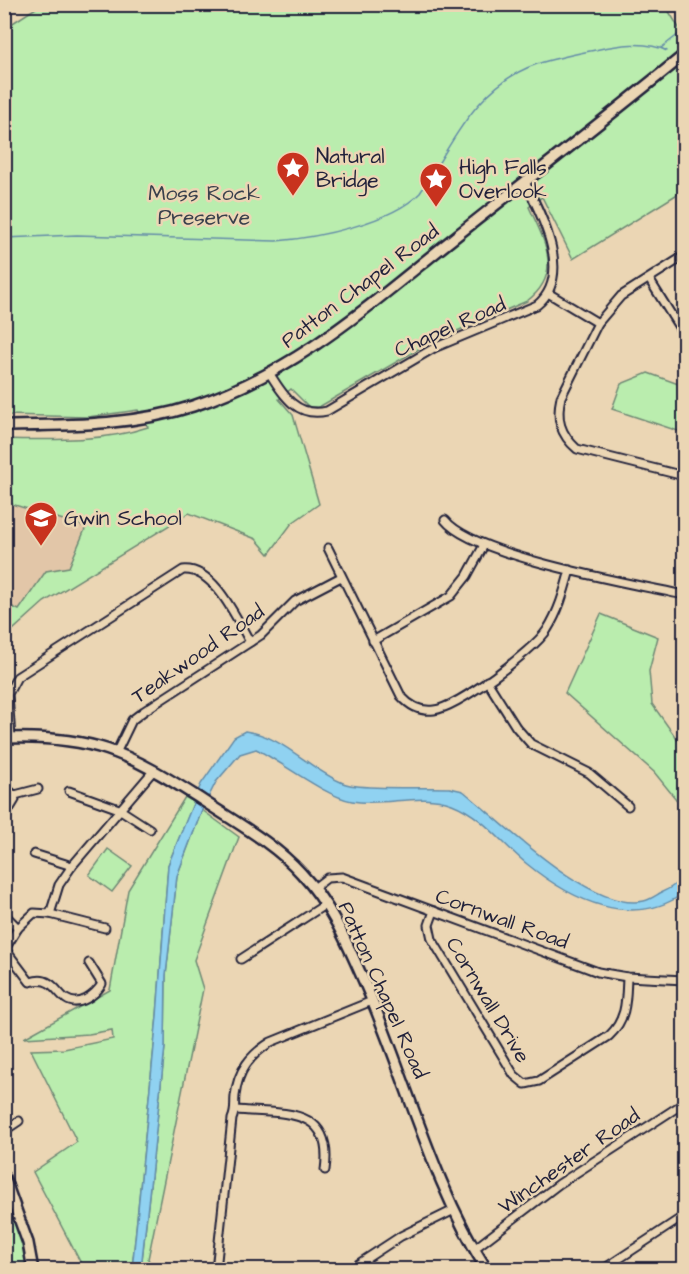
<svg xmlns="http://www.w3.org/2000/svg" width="689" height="1274" font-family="'Architects Daughter',sans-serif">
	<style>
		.built { fill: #e2c6a8 }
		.green { fill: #baedae; stroke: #6e8874; stroke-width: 1.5 }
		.water { fill: #90d2f1; stroke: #648ca8; stroke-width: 1.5 }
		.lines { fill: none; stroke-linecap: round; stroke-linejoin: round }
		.stream { stroke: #648ca8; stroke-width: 1.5 }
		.minor-casing { stroke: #22223b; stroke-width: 11 }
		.tertiary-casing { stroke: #22223b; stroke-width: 14 }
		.minor { stroke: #ebd6b4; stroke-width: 7 }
		.tertiary { stroke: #ebd6b4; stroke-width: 9 }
		.labels { text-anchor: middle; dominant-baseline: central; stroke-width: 5; stroke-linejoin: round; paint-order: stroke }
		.poi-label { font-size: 21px; fill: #22223b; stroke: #ebd6b4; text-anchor: start }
		.park-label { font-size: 21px; fill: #39404c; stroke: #ebd6b4 }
		.street-label { font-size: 21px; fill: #22223b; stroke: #ebd6b4 }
	</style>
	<rect width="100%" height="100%" fill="#ebd6b4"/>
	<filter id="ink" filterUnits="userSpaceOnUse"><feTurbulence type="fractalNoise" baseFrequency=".0167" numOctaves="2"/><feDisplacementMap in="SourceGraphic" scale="12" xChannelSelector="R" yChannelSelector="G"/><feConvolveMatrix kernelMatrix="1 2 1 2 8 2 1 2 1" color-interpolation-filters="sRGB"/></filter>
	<g filter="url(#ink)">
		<!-- built -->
		<path class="built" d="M4,502L86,527L69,567L46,571L19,610L5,603Z"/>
		<!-- green -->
		<g class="green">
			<path d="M42,4L665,5L684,36V190L573,259L542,197L529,207C544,240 564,273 527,301L429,343L319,407H309L291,389L279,399L293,415L319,504L292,523L269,554L256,539L189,513L44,602L5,637L4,603L19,610L46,571L69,567L86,527L5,502V439C51,440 103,442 148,427L138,410L88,417L5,415V28Z"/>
			<path d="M648,373L684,386V433L612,409L621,384Z"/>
			<path d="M601,614L658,637L649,671L652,704L684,749V809L654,772L565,693Z"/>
			<path d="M185,797L194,802L168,865L157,1016L132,1269H84L33,1172L77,1142L31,1050L64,1049L113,1039L112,1030L89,1034L24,1038L110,990L128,890Z"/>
			<path d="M202,810L239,837L194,960L203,989L148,1259L154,1269L141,1270L165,1047L166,975L177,876Z"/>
			<path d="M108,849L132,866L112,892L89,875Z"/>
			<path d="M5,1192L31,1263L30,1269L5,1270Z"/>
		</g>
		<!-- water -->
		<path class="water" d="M245,731C284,736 308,769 343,783C359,790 428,787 450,788L463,791C502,822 592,913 644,901C649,900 655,896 660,893C671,888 678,884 684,873V893C633,930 571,900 527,864C502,844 483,816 452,804C420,792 385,807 352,801C325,796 283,763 256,749L240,754L216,782L202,810L177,876L166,975L165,1047L141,1269L132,1270L157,1016L168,865L201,784L234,737Z"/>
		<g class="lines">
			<!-- stream -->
			<g class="stream">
				<path d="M661,48L684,30"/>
				<path d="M4,238L77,235L276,241C316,238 391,223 420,193C453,143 476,85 537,64C556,58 576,54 595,50C617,45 646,40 667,51"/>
			</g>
			<!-- minor casing -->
			<g class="minor-casing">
				<g id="minor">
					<path d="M684,256L621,296L598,323L561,397C556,419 560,434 577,449L684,476"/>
					<path d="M649,279L684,335"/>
					<path d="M548,293L598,323"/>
					<path d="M270,374C284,397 298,418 327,411L434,348L537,305C574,275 541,214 525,182"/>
					<path d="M445,520C473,556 634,584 684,595"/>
					<path d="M328,548L401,696C409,705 420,712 434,710C458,707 533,651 547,630C559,611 564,592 570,570"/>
					<path d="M373,641L451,596L467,576L484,545"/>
					<path d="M487,681L516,727L531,744L589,773L628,806"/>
					<path d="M11,738L8,694L17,677L183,570C214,567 236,618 250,642"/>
					<path d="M117,751L132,720L144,711L261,635L295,601L341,577"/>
					<path d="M4,789L11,792L15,800L4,818"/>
					<path d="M69,791L119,809L150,829"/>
					<path d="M15,795L38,789"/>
					<path d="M34,854L72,866"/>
					<path d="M314,888L327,878L342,877L598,972L627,977L684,980"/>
					<path d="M434,911L429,925L432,939L514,1075L525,1084L539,1081L609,1036C627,1019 626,1000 627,977"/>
					<path d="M4,914L18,928"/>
					<path d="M50,914L105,928"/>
					<path d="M241,959L326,904"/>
					<path d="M89,963L102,984C95,995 79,1008 66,999C60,995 56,987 49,983C43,979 37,980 30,982L5,949L18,928L34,913L50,914L59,885L72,866L154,770"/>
					<path d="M236,1110C283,1114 334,1106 325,1170"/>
					<path d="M4,1131L19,1121"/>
					<path d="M474,1249L559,1184L684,1103"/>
					<path d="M216,1270L232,1119C236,1110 234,1105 235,1096C238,1070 250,1055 271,1042L372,1001"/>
					<path d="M349,1270L401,1236L454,1210"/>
					<path d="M602,1270L684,1216"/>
				</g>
			</g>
			<!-- tertiary casing -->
			<g class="tertiary-casing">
				<g id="tertiary">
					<path d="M4,426C68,425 132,426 193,406C296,372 367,307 450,241C528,179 607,118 684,55"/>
					<path d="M4,738C92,735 127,752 199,798C233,821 273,842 301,873C332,906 348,945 366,986C407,1080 432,1183 487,1270"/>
					<path d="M4,1177L28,1243L33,1270"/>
				</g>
			</g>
			<!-- minor -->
			<use href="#minor" class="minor"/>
			<!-- tertiary -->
			<use href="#tertiary" class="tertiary"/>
		</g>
	</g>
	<!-- icons -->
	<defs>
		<g id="sight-pin" transform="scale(1.725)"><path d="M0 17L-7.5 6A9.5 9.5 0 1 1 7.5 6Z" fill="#c8321e" stroke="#ebd6b4"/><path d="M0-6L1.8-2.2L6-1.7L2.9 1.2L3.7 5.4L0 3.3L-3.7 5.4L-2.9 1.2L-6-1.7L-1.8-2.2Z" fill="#fff"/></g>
		<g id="school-pin" transform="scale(1.725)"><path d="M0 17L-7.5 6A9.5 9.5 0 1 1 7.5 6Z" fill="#c8321e" stroke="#ebd6b4"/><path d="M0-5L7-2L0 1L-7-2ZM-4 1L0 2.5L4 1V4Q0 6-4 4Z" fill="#fff"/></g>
	</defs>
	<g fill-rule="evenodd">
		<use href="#sight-pin" x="293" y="168"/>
		<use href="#sight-pin" x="436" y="179"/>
		<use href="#school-pin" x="41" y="518"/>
	</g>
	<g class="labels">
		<!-- poi labels -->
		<g class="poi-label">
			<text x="316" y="156">Natural<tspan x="316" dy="24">Bridge</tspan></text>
			<text x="459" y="167">High Falls<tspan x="459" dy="24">Overlook</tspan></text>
			<text x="64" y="518">Gwin School</text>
		</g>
		<!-- park labels -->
		<g class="park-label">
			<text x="204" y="193">Moss Rock<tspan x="204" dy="24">Preserve</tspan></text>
		</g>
		<!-- street labels -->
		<g class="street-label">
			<text transform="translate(360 286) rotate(-37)">Patton Chapel Road</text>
			<text transform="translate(450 327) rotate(-24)">Chapel Road</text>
			<text transform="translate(198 654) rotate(-35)">Teakwood Road</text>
			<text transform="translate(502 919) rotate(20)">Cornwall Road</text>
			<text transform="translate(383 990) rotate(66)">Patton Chapel Road</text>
			<text transform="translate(488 1000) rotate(59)">Cornwall Drive</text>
			<text transform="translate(569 1161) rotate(-35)">Winchester Road</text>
		</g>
	</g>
	<!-- margin -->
	<rect width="689" height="1274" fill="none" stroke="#ebd6b4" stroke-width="24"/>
	<rect x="12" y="12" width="665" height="1250" fill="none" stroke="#22223b" stroke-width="2" filter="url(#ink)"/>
</svg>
